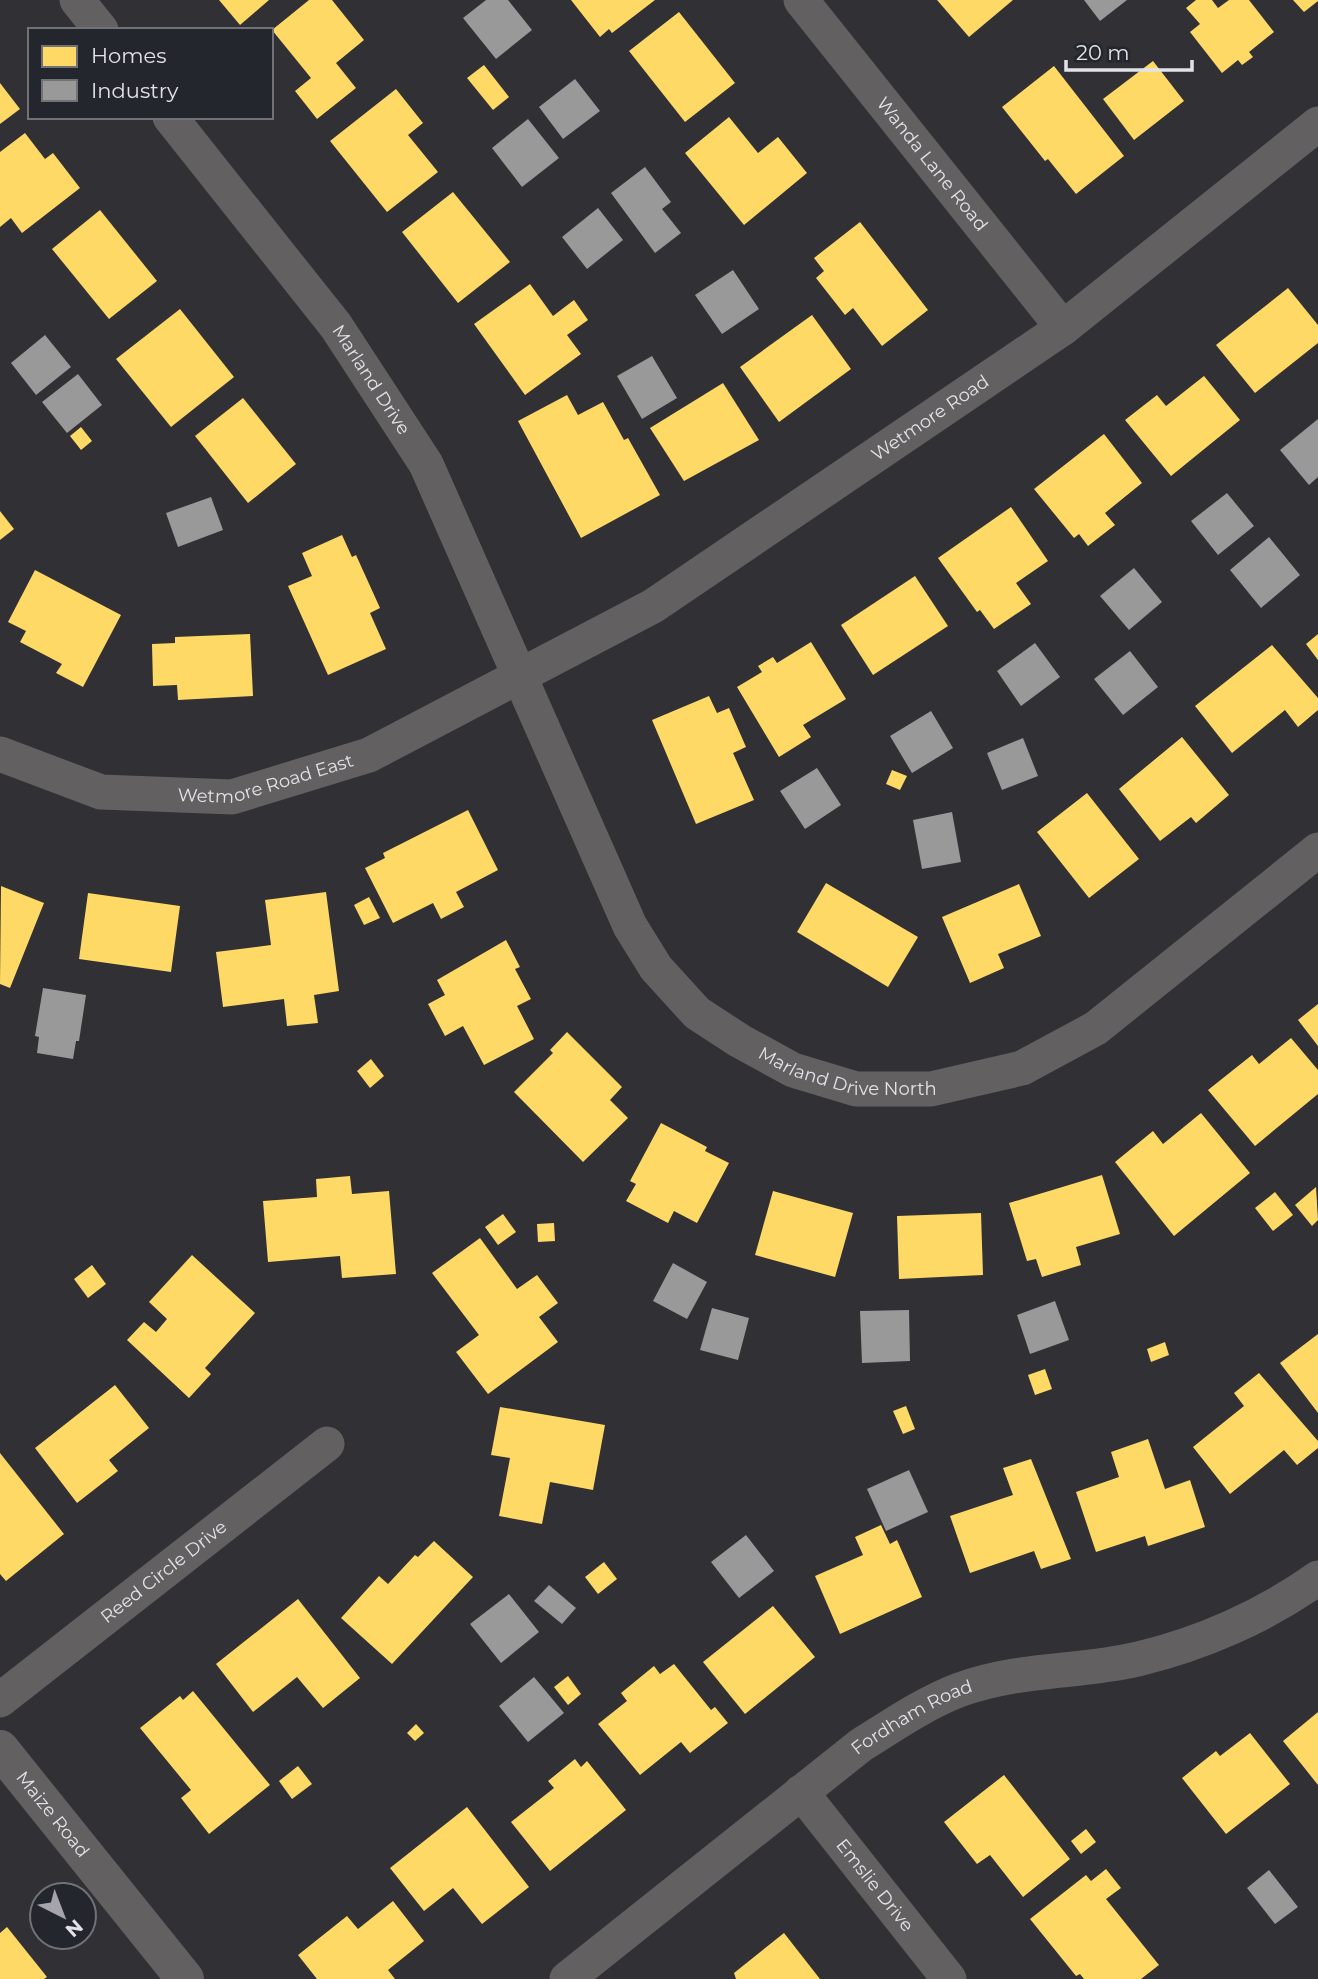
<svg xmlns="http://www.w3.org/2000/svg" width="1318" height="1979" font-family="Montserrat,sans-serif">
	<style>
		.homes { fill: #ffd966 }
		.industry { fill: #999 }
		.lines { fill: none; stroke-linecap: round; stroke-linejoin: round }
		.minor { stroke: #626060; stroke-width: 35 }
		.tertiary { stroke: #626060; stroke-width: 38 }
		.labels { text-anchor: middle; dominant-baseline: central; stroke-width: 7; stroke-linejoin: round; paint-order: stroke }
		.street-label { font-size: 18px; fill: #e2e3e9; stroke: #24262d }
	</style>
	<rect width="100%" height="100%" fill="#303035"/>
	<!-- homes -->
	<g class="homes">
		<path d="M219,0H269L240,25Z"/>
		<path d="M309,0H332L364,40L336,63L356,88L317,119L295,91L311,78L272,30Z"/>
		<path d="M571,0H655L612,33L609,29L600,37Z"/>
		<path d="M937,0H1013L969,37Z"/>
		<path d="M1196,0H1212L1218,8L1229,0H1249L1274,32L1249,52L1253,57L1242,65L1238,60L1222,73L1190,32L1200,24L1186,8Z"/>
		<path d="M1293,0H1318V1L1304,12Z"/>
		<path d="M679,12L735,83L685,122L629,51Z"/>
		<path d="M1153,61L1184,101L1134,140L1103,99Z"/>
		<path d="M484,65L509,97L493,110L467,78Z"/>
		<path d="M1054,66L1124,156L1076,194L1048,159L1045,161L1002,107Z"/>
		<path d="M0,83L20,109L0,124Z"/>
		<path d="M396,89L423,123L408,135L438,172L387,212L330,141Z"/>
		<path d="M729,117L758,153L778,137L807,173L744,225L685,153Z"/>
		<path d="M25,133L45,159L53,153L80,188L22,233L11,218L0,227V152Z"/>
		<path d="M453,192L510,262L458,303L402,232Z"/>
		<path d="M100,210L157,281L109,319L52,249Z"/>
		<path d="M860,222L928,310L882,346L853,308L845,315L816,278L824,271L814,258Z"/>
		<path d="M530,284L553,316L574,300L588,320L567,335L581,354L525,395L474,324Z"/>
		<path d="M1288,288L1318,325V343L1255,393L1216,345Z"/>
		<path d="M180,309L234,377L171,427L116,359Z"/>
		<path d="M812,315L851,369L779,422L740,367Z"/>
		<path d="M1204,376L1240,420L1171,476L1125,420L1157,395L1166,406Z"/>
		<path d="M723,383L759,440L684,481L650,428Z"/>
		<path d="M567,395L578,415L603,402L624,440L628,438L660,495L581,538L518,421Z"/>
		<path d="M243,398L296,464L248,503L195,436Z"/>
		<path d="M81,427L92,441L81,450L70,436Z"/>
		<path d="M1104,434L1142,483L1105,513L1115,525L1088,546L1079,534L1074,538L1034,489Z"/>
		<path d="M1011,507L1048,561L1016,583L1031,604L994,629L980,610L977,612L938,558Z"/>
		<path d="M0,511L14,529L0,540Z"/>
		<path d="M342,535L352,557L356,555L380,608L370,613L386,649L328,675L288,586L312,576L302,553Z"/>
		<path d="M35,570L121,615L83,687L56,673L62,664L20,642L26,631L8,622Z"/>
		<path d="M915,576L948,626L873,675L841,625Z"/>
		<path d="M250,634L253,696L178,700L177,685L153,686L152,644L175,643V637Z"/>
		<path d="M1318,634V660L1306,644Z"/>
		<path d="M811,642L846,699L803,725L811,737L779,757L737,687L762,672L758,666L773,657L777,663Z"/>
		<path d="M1272,645L1318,698V710L1298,727L1285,710L1232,753L1195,706Z"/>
		<path d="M709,696L717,713L729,708L746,747L733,753L754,800L696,824L652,720Z"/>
		<path d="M1182,737L1229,795L1196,823L1191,817L1160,841L1119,789Z"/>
		<path d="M892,770L907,776L900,790L886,784Z"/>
		<path d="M1087,793L1139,859L1089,898L1037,832Z"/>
		<path d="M468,810L498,870L456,892L464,907L441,919L433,903L393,923L365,868L385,858L383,853Z"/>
		<path d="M826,883L918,937L888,987L797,932Z"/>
		<path d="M1019,884L1041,936L998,954L1004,968L970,983L942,917Z"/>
		<path d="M1,886L44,903L10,988L0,984Z"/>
		<path d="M326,892L339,991L314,995L318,1023L287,1026L284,999L223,1007L216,952L271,945L265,900Z"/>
		<path d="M88,893L180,906L171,972L79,959Z"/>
		<path d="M369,897L380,918L364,925L354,905Z"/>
		<path d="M506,940L520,967L515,969L531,999L517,1006L534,1039L484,1065L463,1026L445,1036L428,1004L445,995L437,980Z"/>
		<path d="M1318,1004V1046L1298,1020Z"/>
		<path d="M567,1032L622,1087L610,1100L628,1118L583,1162L514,1092L553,1053L550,1050Z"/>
		<path d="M1291,1038L1318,1070V1094L1255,1146L1208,1090L1252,1055L1259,1064Z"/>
		<path d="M371,1059L384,1076L370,1088L357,1071Z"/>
		<path d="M1201,1113L1250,1173L1174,1236L1115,1162L1153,1131L1163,1144Z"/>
		<path d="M661,1123L707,1147L705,1151L729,1163L697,1223L674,1211L668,1223L626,1201L636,1184L630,1181Z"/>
		<path d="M1102,1175L1120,1234L1076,1247L1081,1265L1042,1277L1036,1259L1027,1261L1009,1203Z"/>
		<path d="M350,1176L352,1194L389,1191L396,1274L342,1278L340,1256L268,1262L263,1201L317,1197L316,1179Z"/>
		<path d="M1316,1187L1318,1220L1312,1226L1295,1205Z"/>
		<path d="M773,1191L853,1213L835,1277L755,1255Z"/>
		<path d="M1275,1192L1293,1215L1273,1231L1255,1208Z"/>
		<path d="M981,1213L983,1275L899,1279L897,1216Z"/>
		<path d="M503,1214L516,1232L498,1245L485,1227Z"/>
		<path d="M554,1223L555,1241L538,1242L537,1224Z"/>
		<path d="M480,1238L517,1289L537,1275L558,1303L539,1317L558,1342L488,1394L456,1352L479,1335L432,1273Z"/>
		<path d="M192,1255L255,1313L205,1368L211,1374L189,1398L127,1340L144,1322L156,1332L167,1319L149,1302Z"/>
		<path d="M92,1265L106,1284L88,1298L74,1279Z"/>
		<path d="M1318,1334V1413L1280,1363Z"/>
		<path d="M1165,1342L1169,1355L1151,1362L1147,1349Z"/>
		<path d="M1045,1369L1052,1389L1035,1395L1028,1375Z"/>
		<path d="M1259,1373L1318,1441V1448L1297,1465L1284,1450L1230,1494L1193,1447L1244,1406L1234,1393Z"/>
		<path d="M115,1385L149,1428L109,1460L118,1471L77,1503L35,1448Z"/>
		<path d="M906,1406L915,1429L903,1434L893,1411Z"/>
		<path d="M500,1407L605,1425L593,1490L550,1482L542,1524L499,1516L510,1458L491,1455Z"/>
		<path d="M1148,1439L1165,1489L1190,1480L1205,1527L1148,1546L1145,1536L1096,1552L1076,1492L1119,1477L1111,1452Z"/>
		<path d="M0,1453L64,1534L6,1581L0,1574Z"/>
		<path d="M1031,1459L1071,1559L1041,1569L1034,1551L970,1573L950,1516L1013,1495L1003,1468Z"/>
		<path d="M881,1525L890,1544L897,1540L922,1597L840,1634L815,1576L863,1555L855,1537Z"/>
		<path d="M434,1541L473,1577L392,1664L341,1618L379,1576L388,1584L415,1555L418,1557Z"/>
		<path d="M604,1562L617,1579L598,1594L585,1577Z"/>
		<path d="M298,1599L360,1678L323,1708L297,1677L253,1712L216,1664Z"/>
		<path d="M773,1606L815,1657L745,1714L703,1662Z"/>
		<path d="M674,1664L711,1710L715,1707L728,1723L690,1753L681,1742L640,1775L598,1724L627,1701L621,1693L654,1666L660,1674Z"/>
		<path d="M568,1676L581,1694L568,1705L554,1687Z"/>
		<path d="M193,1691L270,1785L209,1834L181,1798L191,1790L140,1728L180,1696L183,1700Z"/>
		<path d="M1318,1712V1785L1283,1741Z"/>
		<path d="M416,1724L424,1733L415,1741L407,1733Z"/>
		<path d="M1250,1733L1290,1784L1226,1834L1182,1778L1216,1751L1220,1756Z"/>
		<path d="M575,1759L581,1767L587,1761L626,1810L550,1871L511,1822L554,1788L548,1781Z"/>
		<path d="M298,1766L312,1784L292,1799L279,1781Z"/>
		<path d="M1004,1775L1070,1859L1023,1897L990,1855L977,1864L944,1822Z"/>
		<path d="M467,1807L529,1887L482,1924L453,1888L424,1911L390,1868Z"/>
		<path d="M1086,1829L1096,1842L1081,1854L1071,1841Z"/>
		<path d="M1106,1869L1121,1888L1106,1899L1159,1965L1141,1979H1084L1080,1974L1076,1976L1030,1919L1086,1875L1091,1881Z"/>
		<path d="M393,1901L424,1941L388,1970L395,1979H317L298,1955L347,1916L358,1929Z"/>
		<path d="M7,1927L47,1977L44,1979H0V1933Z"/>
		<path d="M784,1933L820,1979H736L734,1973Z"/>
	</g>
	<!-- industry -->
	<g class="industry">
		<path d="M486,0H508L532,30L496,59L463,18Z"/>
		<path d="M1084,0H1127L1100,21Z"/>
		<path d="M575,79L600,111L563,139L539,107Z"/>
		<path d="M528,119L559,158L522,187L492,148Z"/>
		<path d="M645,167L671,202L662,209L681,233L655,253L611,193Z"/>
		<path d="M598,208L623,240L587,269L562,237Z"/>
		<path d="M733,270L759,309L722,334L695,295Z"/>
		<path d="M45,335L71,367L36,395L11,363Z"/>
		<path d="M652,356L677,398L642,419L617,376Z"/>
		<path d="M78,374L102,405L67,433L42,402Z"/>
		<path d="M1318,419V477L1309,485L1280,450Z"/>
		<path d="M1227,493L1254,526L1218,555L1191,521Z"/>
		<path d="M211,497L223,530L178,547L166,513Z"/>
		<path d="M1269,537L1300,575L1261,608L1230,570Z"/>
		<path d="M1134,568L1162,602L1129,630L1100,596Z"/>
		<path d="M1035,643L1060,677L1021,706L997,671Z"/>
		<path d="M1130,651L1158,687L1123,715L1094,679Z"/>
		<path d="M931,711L953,748L912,773L890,736Z"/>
		<path d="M1023,738L1038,776L1002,790L987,753Z"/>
		<path d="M817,768L841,805L805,829L780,791Z"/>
		<path d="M952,812L961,862L922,869L913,820Z"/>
		<path d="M43,988L86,995L79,1041H76L73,1059L37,1053L39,1037L35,1036Z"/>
		<path d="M673,1263L707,1282L687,1319L653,1301Z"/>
		<path d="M1055,1301L1069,1340L1030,1354L1017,1315Z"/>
		<path d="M712,1308L749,1318L738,1360L700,1350Z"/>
		<path d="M909,1310L910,1361L862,1363L860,1311Z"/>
		<path d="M909,1470L928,1512L886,1531L867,1489Z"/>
		<path d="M746,1535L774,1571L739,1598L711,1562Z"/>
		<path d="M549,1585L576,1608L562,1624L534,1601Z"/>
		<path d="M509,1594L539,1632L501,1663L470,1624Z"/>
		<path d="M534,1677L564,1713L528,1742L499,1706Z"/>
		<path d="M1269,1870L1298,1907L1275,1924L1247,1888Z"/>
	</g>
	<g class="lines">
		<!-- minor -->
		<g class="minor">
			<path d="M77,0L101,30"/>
			<path id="s1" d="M801,0L1063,328"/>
			<path id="s2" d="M170,117L336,326L426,464L630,926L656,968L697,1013L740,1041L793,1070L856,1089H931L1022,1068L1096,1028L1318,850"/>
			<path id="s3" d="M0,754L101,792L232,797L369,755L653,606L1063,328L1318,124"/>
			<path id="s4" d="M0,1700L327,1444"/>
			<path id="s5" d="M801,1792L949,1979"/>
			<path id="s6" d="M567,1979L861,1745C893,1725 925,1703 959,1690C1018,1668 1079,1673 1138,1659C1201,1644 1265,1616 1318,1578"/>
		</g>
		<!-- tertiary -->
		<path class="tertiary" id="s7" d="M0,1749L185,1979"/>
	</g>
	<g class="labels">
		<!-- street labels -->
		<g class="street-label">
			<text stroke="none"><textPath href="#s1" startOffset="210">Wanda Lane Road</textPath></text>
			<text stroke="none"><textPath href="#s2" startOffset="331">Marland Drive</textPath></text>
			<text stroke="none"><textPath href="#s3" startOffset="1038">Wetmore Road</textPath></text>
			<text stroke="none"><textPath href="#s3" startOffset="275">Wetmore Road East</textPath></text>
			<text stroke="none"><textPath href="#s2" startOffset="1213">Marland Drive North</textPath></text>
			<text stroke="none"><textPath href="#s4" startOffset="208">Reed Circle Drive</textPath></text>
			<text stroke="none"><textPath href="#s6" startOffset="434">Fordham Road</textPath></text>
			<text stroke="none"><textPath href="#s7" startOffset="84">Maize Road</textPath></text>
			<text stroke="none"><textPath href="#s5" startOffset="119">Emslie Drive</textPath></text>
		</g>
	</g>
	<!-- legend -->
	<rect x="28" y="28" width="245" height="91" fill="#24262d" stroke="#707278" stroke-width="2"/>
	<rect x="42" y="46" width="35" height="21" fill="#ffd966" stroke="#707278" stroke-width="2"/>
	<text x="91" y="63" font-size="21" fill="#e2e3e9">Homes</text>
	<rect x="42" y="80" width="35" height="21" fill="#999999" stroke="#707278" stroke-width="2"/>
	<text x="91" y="98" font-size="21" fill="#e2e3e9">Industry</text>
	<!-- north arrow -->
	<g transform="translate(63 1916) rotate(138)"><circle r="33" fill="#24262d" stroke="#707278" stroke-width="2"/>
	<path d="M0-5L12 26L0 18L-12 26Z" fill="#a4a4aa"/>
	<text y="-10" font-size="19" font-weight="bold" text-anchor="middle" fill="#e2e3e9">N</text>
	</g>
	<!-- scale -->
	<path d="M1066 60v10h126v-10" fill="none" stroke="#e2e3e9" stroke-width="3.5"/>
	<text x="1076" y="60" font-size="21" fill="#e2e3e9" stroke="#24262d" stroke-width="5" paint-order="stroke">20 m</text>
</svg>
